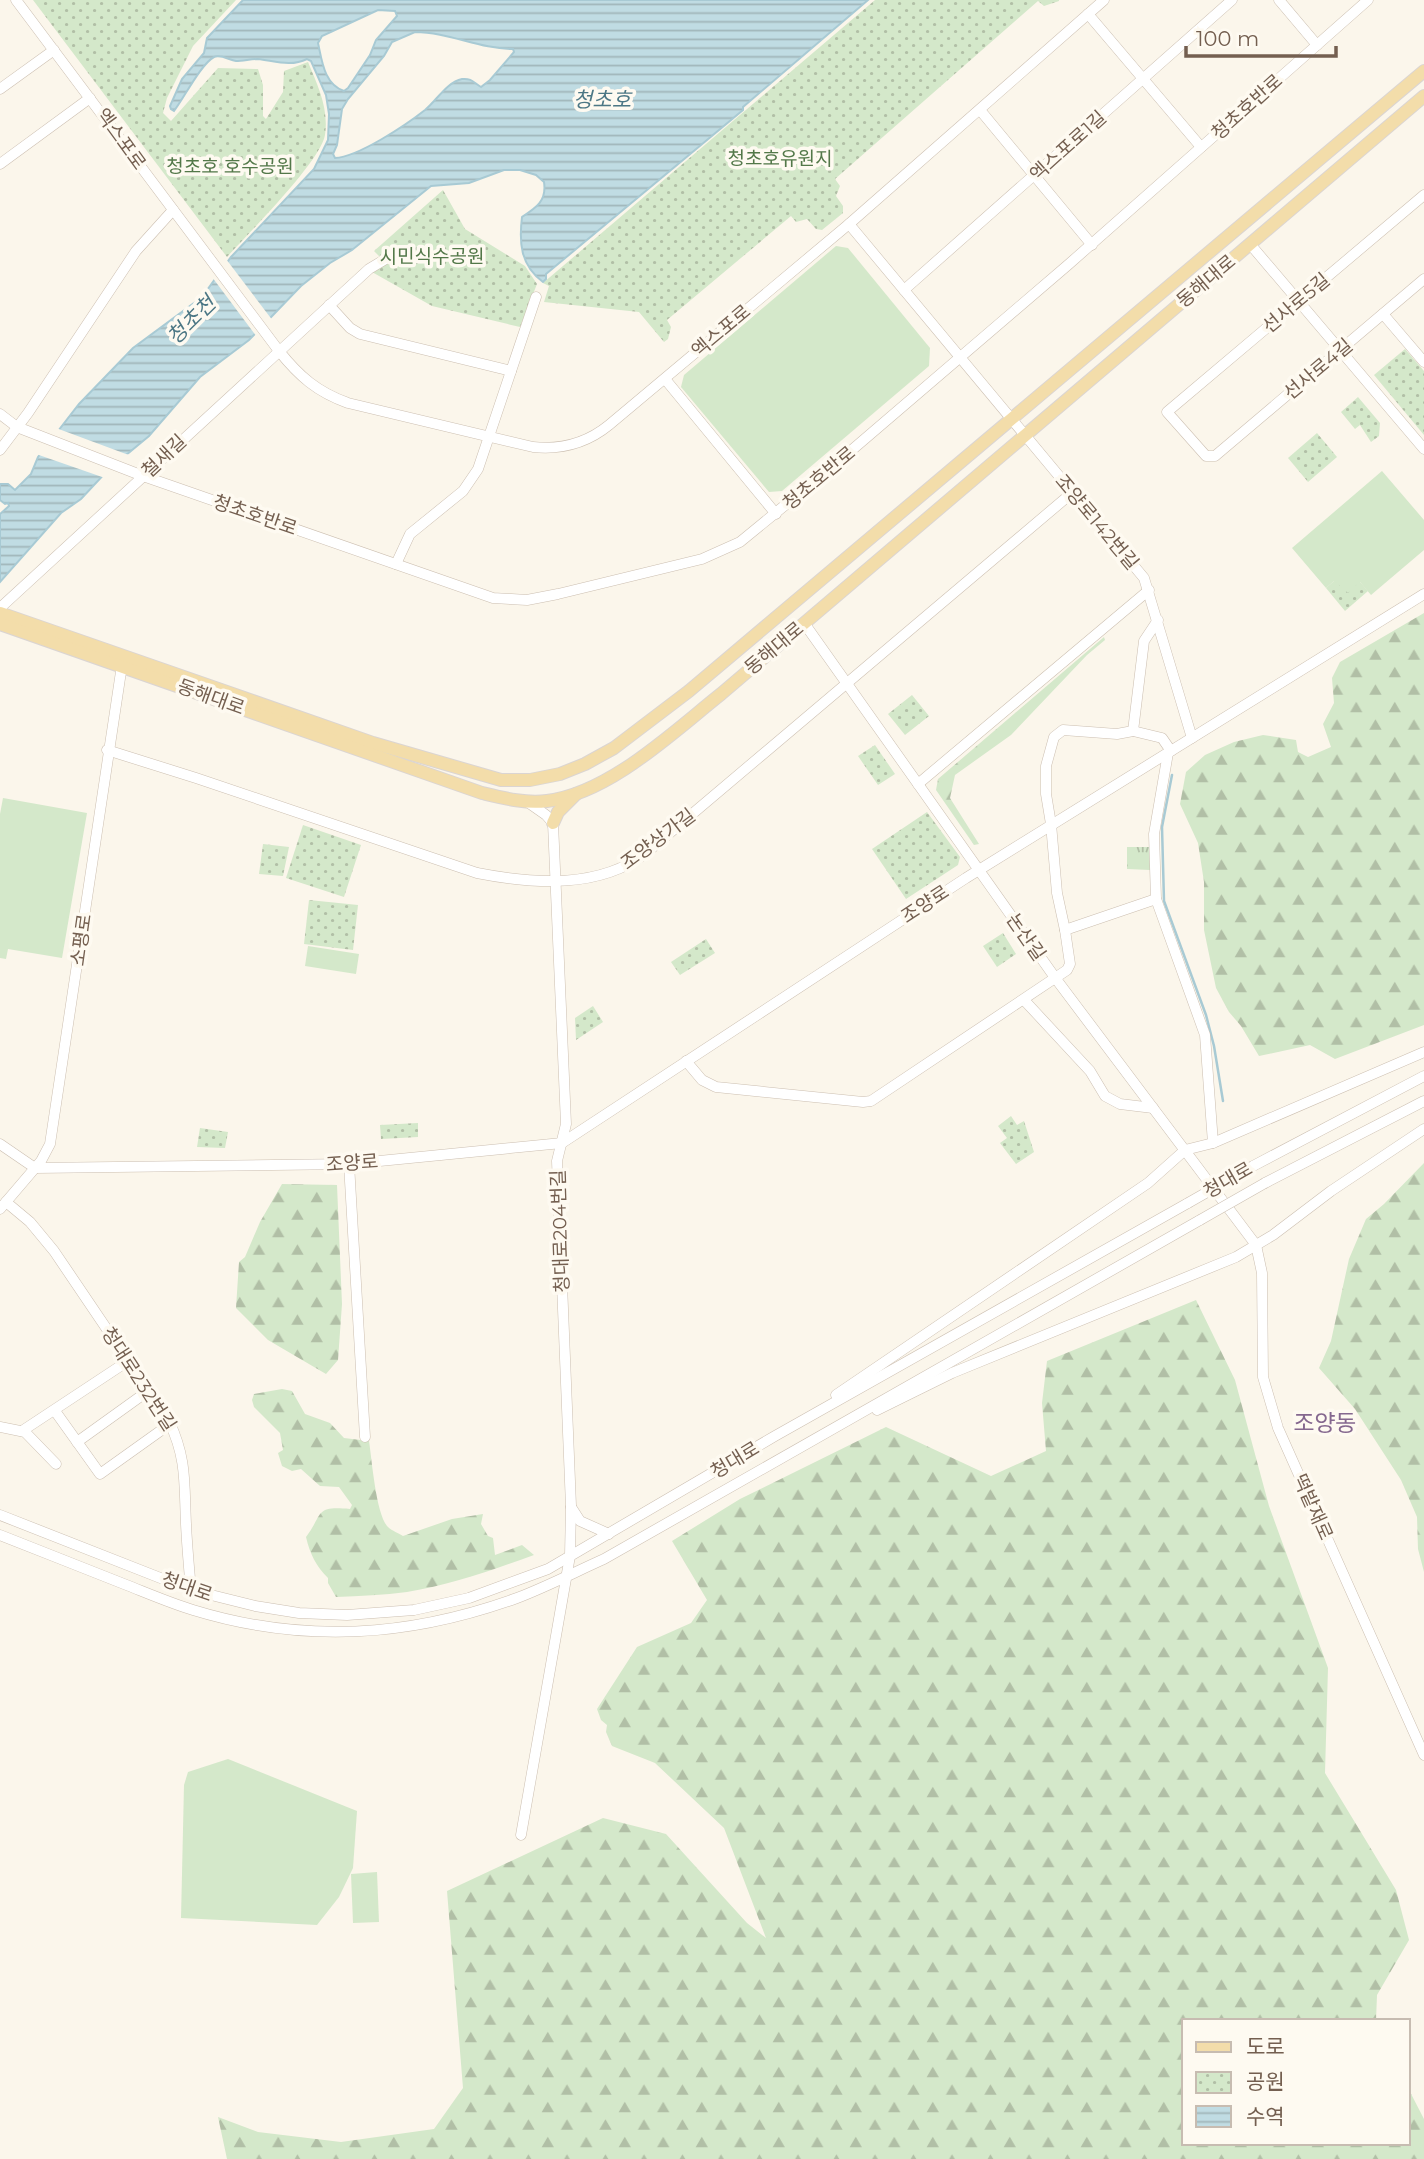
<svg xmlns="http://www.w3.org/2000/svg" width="1424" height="2159" font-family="Montserrat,'Noto Sans KR',sans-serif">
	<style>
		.grass { fill: url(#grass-tufts) }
		.forest { fill: url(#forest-firs) }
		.park { fill: url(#park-dots) }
		.pitch { fill: #d4e8ca }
		.water { fill: url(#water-rules); stroke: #a8cad4; stroke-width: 2; fill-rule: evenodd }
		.pier { fill: #fbf6eb }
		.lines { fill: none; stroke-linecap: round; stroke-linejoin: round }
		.stream { stroke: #a8cad4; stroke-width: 2.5 }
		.minor-casing { stroke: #ccbfb1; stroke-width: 11 }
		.major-casing { stroke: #dbd5d2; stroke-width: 14 }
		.minor { stroke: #fff; stroke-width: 10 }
		.major { stroke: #f3ddaa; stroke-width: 12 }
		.minor-bridge-casing { stroke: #ccbfb1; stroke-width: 11; stroke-linecap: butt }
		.minor-bridge { stroke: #fff; stroke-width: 10 }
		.labels { text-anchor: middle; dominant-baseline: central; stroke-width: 7; stroke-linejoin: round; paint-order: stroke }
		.street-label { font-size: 19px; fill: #745f50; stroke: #fefaf1 }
		.park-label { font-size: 19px; fill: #537849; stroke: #fefaf1 }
		.water-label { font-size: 21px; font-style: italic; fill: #4c7785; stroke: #fefaf1 }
		.quarter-label { font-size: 23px; fill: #85688f; stroke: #fefaf1 }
	</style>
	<defs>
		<pattern id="grass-tufts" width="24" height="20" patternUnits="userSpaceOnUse" patternTransform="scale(1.75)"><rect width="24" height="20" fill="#d4e8ca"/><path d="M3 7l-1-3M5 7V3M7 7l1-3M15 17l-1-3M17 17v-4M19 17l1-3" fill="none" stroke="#b1bfa6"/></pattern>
		<pattern id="forest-firs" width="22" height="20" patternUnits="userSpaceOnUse" patternTransform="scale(1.75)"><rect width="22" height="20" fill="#d4e8ca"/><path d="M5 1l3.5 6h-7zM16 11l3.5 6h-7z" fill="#b1bfa6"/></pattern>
		<pattern id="park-dots" width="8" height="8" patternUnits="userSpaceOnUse" patternTransform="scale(1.75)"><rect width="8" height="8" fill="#d4e8ca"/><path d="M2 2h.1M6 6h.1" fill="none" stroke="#b1bfa6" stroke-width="1.8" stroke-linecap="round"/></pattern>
		<pattern id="water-rules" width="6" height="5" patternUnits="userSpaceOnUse" patternTransform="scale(1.75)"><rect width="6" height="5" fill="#c0dce3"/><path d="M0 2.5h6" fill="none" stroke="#a1b6ba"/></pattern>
	</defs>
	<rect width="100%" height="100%" fill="#fbf6eb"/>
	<!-- grass -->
	<path class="grass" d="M1127,847H1150V870L1127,869Z"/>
	<!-- forest -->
	<g class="forest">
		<path d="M1424,613V1025L1335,1059L1310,1045L1259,1056L1241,1026L1229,1012L1216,988L1204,930V882L1198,843L1180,804L1186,772L1205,755L1234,742L1263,735L1296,740L1298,752L1308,757L1331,747L1323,724L1334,703L1332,678L1340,662Z"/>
		<path d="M1104,637L1105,640L1087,655L1011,735L955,775L950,798L979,844L974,845L936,790L938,779Z"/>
		<path d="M1424,1163V1572L1418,1549L1417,1517L1401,1480L1355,1409L1319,1368L1331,1341L1349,1259L1366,1219L1384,1204Z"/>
		<path d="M282,1184L337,1185L342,1304L338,1360L326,1374L268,1340L236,1308L239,1262L245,1257L260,1222Z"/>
		<path d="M1196,1300L1235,1380L1269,1506L1328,1668L1325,1773L1396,1890L1409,1940L1377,1995L1376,2021H1184V2143H1408V2088L1424,2119V2159H227L218,2117L258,2132L341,2142L434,2129L463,2088L447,1891L603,1818L666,1834L747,1923L766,1938L724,1828L655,1763L612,1746L606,1732L607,1725L601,1720L597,1709L637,1647L691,1623L707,1600L672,1541L740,1499L886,1427L991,1476L1046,1451L1042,1403L1047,1361Z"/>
		<path d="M282,1389L292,1391L305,1414L330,1423L344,1438L369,1441C372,1460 376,1515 388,1527C392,1531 399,1533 403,1536L452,1519L483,1514L481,1524L488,1536L493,1538L495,1555L522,1545L534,1555C492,1570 451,1585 407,1592C384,1595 360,1596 336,1597L328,1583V1578C316,1566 310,1554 306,1537C324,1513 314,1506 350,1509L352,1505L339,1487L320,1486L301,1469L292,1471L282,1466L278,1453L283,1450L280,1433L254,1407L252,1400L254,1394Z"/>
	</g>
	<!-- park -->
	<g class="park">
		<path d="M33,0H236L193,46L167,98L163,113L171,121L218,68L258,69L263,85V116L266,119L283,92L284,71L308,62C318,86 329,109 325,135C321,161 247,235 227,257Z"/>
		<path d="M875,0H1059V1L1044,6L1038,1L835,179L840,186L836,196L843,206V213L822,230L816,229L807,219L796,222L791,216L667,320L671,327L668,339L664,342L639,312L544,302L549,286L543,283Z"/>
		<path d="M443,190L465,229L525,266L537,284L520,327L432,306L372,272L384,261L374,251Z"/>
		<path d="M1405,349L1424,371V435L1374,375Z"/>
		<path d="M1358,397L1380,423L1379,436L1371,442L1360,425L1355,429L1341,412Z"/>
		<path d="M1317,433L1337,457L1308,482L1288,458Z"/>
		<path d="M1334,581L1360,582L1368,591L1345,611L1326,588Z"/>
		<path d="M912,695L929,716L905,735L888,714Z"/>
		<path d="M875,745L895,774L878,785L858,756Z"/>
		<path d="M927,812L960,857L958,865L906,899L872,849Z"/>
		<path d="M303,825L361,845L344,897L286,878Z"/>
		<path d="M263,844L289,847L283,876L259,874Z"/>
		<path d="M309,900L358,905L353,950L304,944Z"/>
		<path d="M1003,933L1016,954L997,967L983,946Z"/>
		<path d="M706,939L715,953L680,975L671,962Z"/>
		<path d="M593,1006L603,1022L576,1040L575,1018Z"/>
		<path d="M1011,1116L1017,1125L1024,1121L1034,1152L1016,1164L1000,1143L1007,1138L998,1126Z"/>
		<path d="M418,1123V1137L381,1139L380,1125Z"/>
		<path d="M200,1128L228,1132L225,1148L197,1147Z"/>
	</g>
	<!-- pitch -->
	<g class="pitch">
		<path d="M836,246L848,248L930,348L929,366L782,491L769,492L681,387L684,375Z"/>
		<path d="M1382,471L1424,520V550L1371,595L1360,582L1348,593L1334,581L1326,588L1292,548Z"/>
		<path d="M3,798L87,813L62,958L8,949L6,959L0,958V814Z"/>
		<path d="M308,946L359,954L356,974L305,966Z"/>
		<path d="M228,1759L357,1811L353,1868L339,1897L317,1925L181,1918L184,1785L188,1772Z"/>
		<path d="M377,1872L379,1922L353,1923L351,1874Z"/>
	</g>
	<!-- water -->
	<path class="water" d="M243,0H868L743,107V110L546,274V279L543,282C520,265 519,242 522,217C536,208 547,201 544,182L536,175L520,170H504L469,183L431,186L352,250L330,263L301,286L249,340L200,377L149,436L108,470L81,499L61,513L0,582V514L9,506L8,503L5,504L0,500V484H8L15,490L31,474L38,457L79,404L133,348L202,297L231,257L314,169L328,140L329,114L326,95L311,61L307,59C291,67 275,61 258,59C251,59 243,61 236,61C229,60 221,54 214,57C201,64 184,98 174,111L171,109L170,106L182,79L204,53L207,38ZM378,10L395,11L397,16L376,40L370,55L348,88L344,91C324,84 322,61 318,43L322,36ZM415,32C449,32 479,49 513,49L514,52L490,80L481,87C474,83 472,78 462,79C447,82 437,100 425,110C406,125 358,157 335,158L333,154L337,145L342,109L348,99L384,56L392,42Z"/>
	<!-- pier -->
	<g class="pier">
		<path d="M226,259L273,321L257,337L212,277Z"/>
		<path d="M56,428L126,454L131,455L105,478L36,454Z"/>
	</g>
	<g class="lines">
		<!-- stream -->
		<path class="stream" d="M1172,775L1162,827L1164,901L1206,1015L1214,1046L1223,1101"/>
		<!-- minor casing -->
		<g class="minor-casing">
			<g id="minor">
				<path d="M16,0L279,351C299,376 317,392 348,403L533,447C562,450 587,443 609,425L849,224L1104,0"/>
				<path d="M1279,0L1317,45"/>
				<path d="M1088,14L1201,147"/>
				<path d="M0,89L54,50"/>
				<path d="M980,110L1092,245"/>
				<path d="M0,164L90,98"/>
				<path d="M1424,195L1167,412L1206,456H1215L1424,279"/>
				<path d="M849,224L1144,578L1192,738"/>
				<path d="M1250,244L1424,449"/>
				<path d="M904,290L1232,0"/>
				<path d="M329,305L350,328L360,334L511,371"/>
				<path d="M1383,314L1424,362"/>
				<path d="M665,379L776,514"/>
				<path d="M0,414L17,427L143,476L493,598L527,600L558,594L702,559L740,542L839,461L1069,264L1368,0"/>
				<path d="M0,450L28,413L136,251L173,210"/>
				<path d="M396,564L410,534L463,491L478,469L536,297"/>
				<path d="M0,608L369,269L389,257"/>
				<path d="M804,623L1056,979L1256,1245L1262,1273L1263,1377L1278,1428L1424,1755"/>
				<path d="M1133,731L1162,738L1171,751"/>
				<path d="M107,750L196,778L477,873C533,884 599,889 646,853L1073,492"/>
				<path d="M1168,753L1154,834L1156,899L1205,1035L1213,1143"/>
				<path d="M918,784L1149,590"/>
				<path d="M1065,930L1057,893L1051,824L1046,794V766L1054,737L1063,730L1117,734L1133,731L1144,641L1158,620"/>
				<path d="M1024,1000L1090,1071L1105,1096L1120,1104L1153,1108"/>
				<path d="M686,1061L702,1080L716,1087L863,1102L871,1101L1067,970L1070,964L1065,930L1156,899"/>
				<path d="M0,1144L35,1168L349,1164L562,1143L966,878L1424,594"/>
				<path d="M349,1164L365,1437"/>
				<path d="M1253,1166L1424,1076"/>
				<path d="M1265,1183L1424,1101"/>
				<path d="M6,1202L30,1222L54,1251L169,1421C187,1459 184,1483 186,1524C187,1546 189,1568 191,1590"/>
				<path d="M0,1209L41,1161L50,1144L122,665"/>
				<path d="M836,1395L1148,1183L1185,1150L1213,1143L1424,1052"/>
				<path d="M877,1410L952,1373L1236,1257L1273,1235L1331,1191L1424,1129"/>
				<path d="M55,1411L100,1474L170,1424"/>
				<path d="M0,1427L25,1432L56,1464"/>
				<path d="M22,1431L128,1361"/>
				<path d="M77,1442L148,1391"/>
				<path d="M571,1507L580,1521L609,1534"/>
				<path d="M0,1515L191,1590L255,1606L299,1613L347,1615L414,1610L469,1598L548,1569L775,1436L1188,1203"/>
				<path d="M0,1535C41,1551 83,1568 124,1584C147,1593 170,1603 193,1610C304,1644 409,1637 517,1598C546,1587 575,1572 604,1559L1200,1220"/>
				<path d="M521,1835L570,1556L571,1506L557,1161L566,1124L553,823L546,815L526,801"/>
			</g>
		</g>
		<!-- major casing -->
		<g class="major-casing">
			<g id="major">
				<path d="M0,613L373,743L501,780H530L560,774L585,764L614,748L689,691L1424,71"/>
				<path d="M0,624L482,793C503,798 526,804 547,801C610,793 673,732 721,694L1424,96"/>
				<path d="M553,823L558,812L576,794"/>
			</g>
		</g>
		<!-- minor -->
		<use href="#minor" class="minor"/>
		<!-- major -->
		<use href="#major" class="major"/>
		<!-- minor-bridge casing -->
		<g class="minor-bridge-casing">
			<g id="minor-bridge">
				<path d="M1188,1203L1253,1166"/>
				<path d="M1200,1220L1265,1183"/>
			</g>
		</g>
		<!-- minor-bridge -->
		<use href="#minor-bridge" class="minor-bridge"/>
	</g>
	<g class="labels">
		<!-- street labels -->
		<g class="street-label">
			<text transform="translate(1247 107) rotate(-42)">청초호반로</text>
			<text transform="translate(121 139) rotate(54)">엑스포로</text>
			<text transform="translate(1068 146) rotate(-42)">엑스포로1길</text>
			<text transform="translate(1206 281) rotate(-40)">동해대로</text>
			<text transform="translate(1296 303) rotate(-40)">선사로5길</text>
			<text transform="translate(721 331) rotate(-40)">엑스포로</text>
			<text transform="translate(1318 369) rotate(-40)">선사로4길</text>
			<text transform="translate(164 456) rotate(-43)">철새길</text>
			<text transform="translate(819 478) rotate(-40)">청초호반로</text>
			<text transform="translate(255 515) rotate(19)">청초호반로</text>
			<text transform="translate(1097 522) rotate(50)">조양로142번길</text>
			<text transform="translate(774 648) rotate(-40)">동해대로</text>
			<text transform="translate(211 697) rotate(20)">동해대로</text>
			<text transform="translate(658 839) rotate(-37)">조양상가길</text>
			<text transform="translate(925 904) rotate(-33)">조양로</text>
			<text transform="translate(1026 937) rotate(55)">논산길</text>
			<text transform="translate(81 940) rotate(-82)">소평로</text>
			<text transform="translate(352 1163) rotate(-4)">조양로</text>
			<text transform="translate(1228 1180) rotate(-30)">청대로</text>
			<text transform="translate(560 1231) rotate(-92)">청대로204번길</text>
			<text transform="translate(139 1379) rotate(57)">청대로232번길</text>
			<text transform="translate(735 1460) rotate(-31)">청대로</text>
			<text transform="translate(1313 1507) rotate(66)">떡밭재로</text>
			<text transform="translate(187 1587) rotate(19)">청대로</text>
		</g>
		<!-- park labels -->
		<g class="park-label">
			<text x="780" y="158">청초호유원지</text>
			<text x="230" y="166">청초호 호수공원</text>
			<text x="432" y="256">시민식수공원</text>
		</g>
		<!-- water labels -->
		<g class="water-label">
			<text x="602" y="99">청초호</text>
			<text transform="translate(191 320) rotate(-45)">청초천</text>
		</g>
		<!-- quarter labels -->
		<g class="quarter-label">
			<text x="1325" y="1423">조양동</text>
		</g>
	</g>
	<!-- legend -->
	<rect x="1182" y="2019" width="228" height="126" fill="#fefaf1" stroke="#c7bcb1" stroke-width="2"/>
	<rect x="1196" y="2042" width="35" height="10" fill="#f3ddaa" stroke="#c7bcb1" stroke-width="2"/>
	<text x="1246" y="2054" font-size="21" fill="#745f50">도로</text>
	<rect x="1196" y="2072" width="35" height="21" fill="url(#park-dots)" stroke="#c7bcb1" stroke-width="2"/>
	<text x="1246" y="2089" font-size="21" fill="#745f50">공원</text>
	<rect x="1196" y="2106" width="35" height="21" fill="url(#water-rules)" stroke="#c7bcb1" stroke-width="2"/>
	<text x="1246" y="2124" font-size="21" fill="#745f50">수역</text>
	<!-- scale -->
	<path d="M1186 46v10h150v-10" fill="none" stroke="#745f50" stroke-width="3.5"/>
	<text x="1196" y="46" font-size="21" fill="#745f50" stroke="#fefaf1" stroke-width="5" paint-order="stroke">100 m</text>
</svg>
